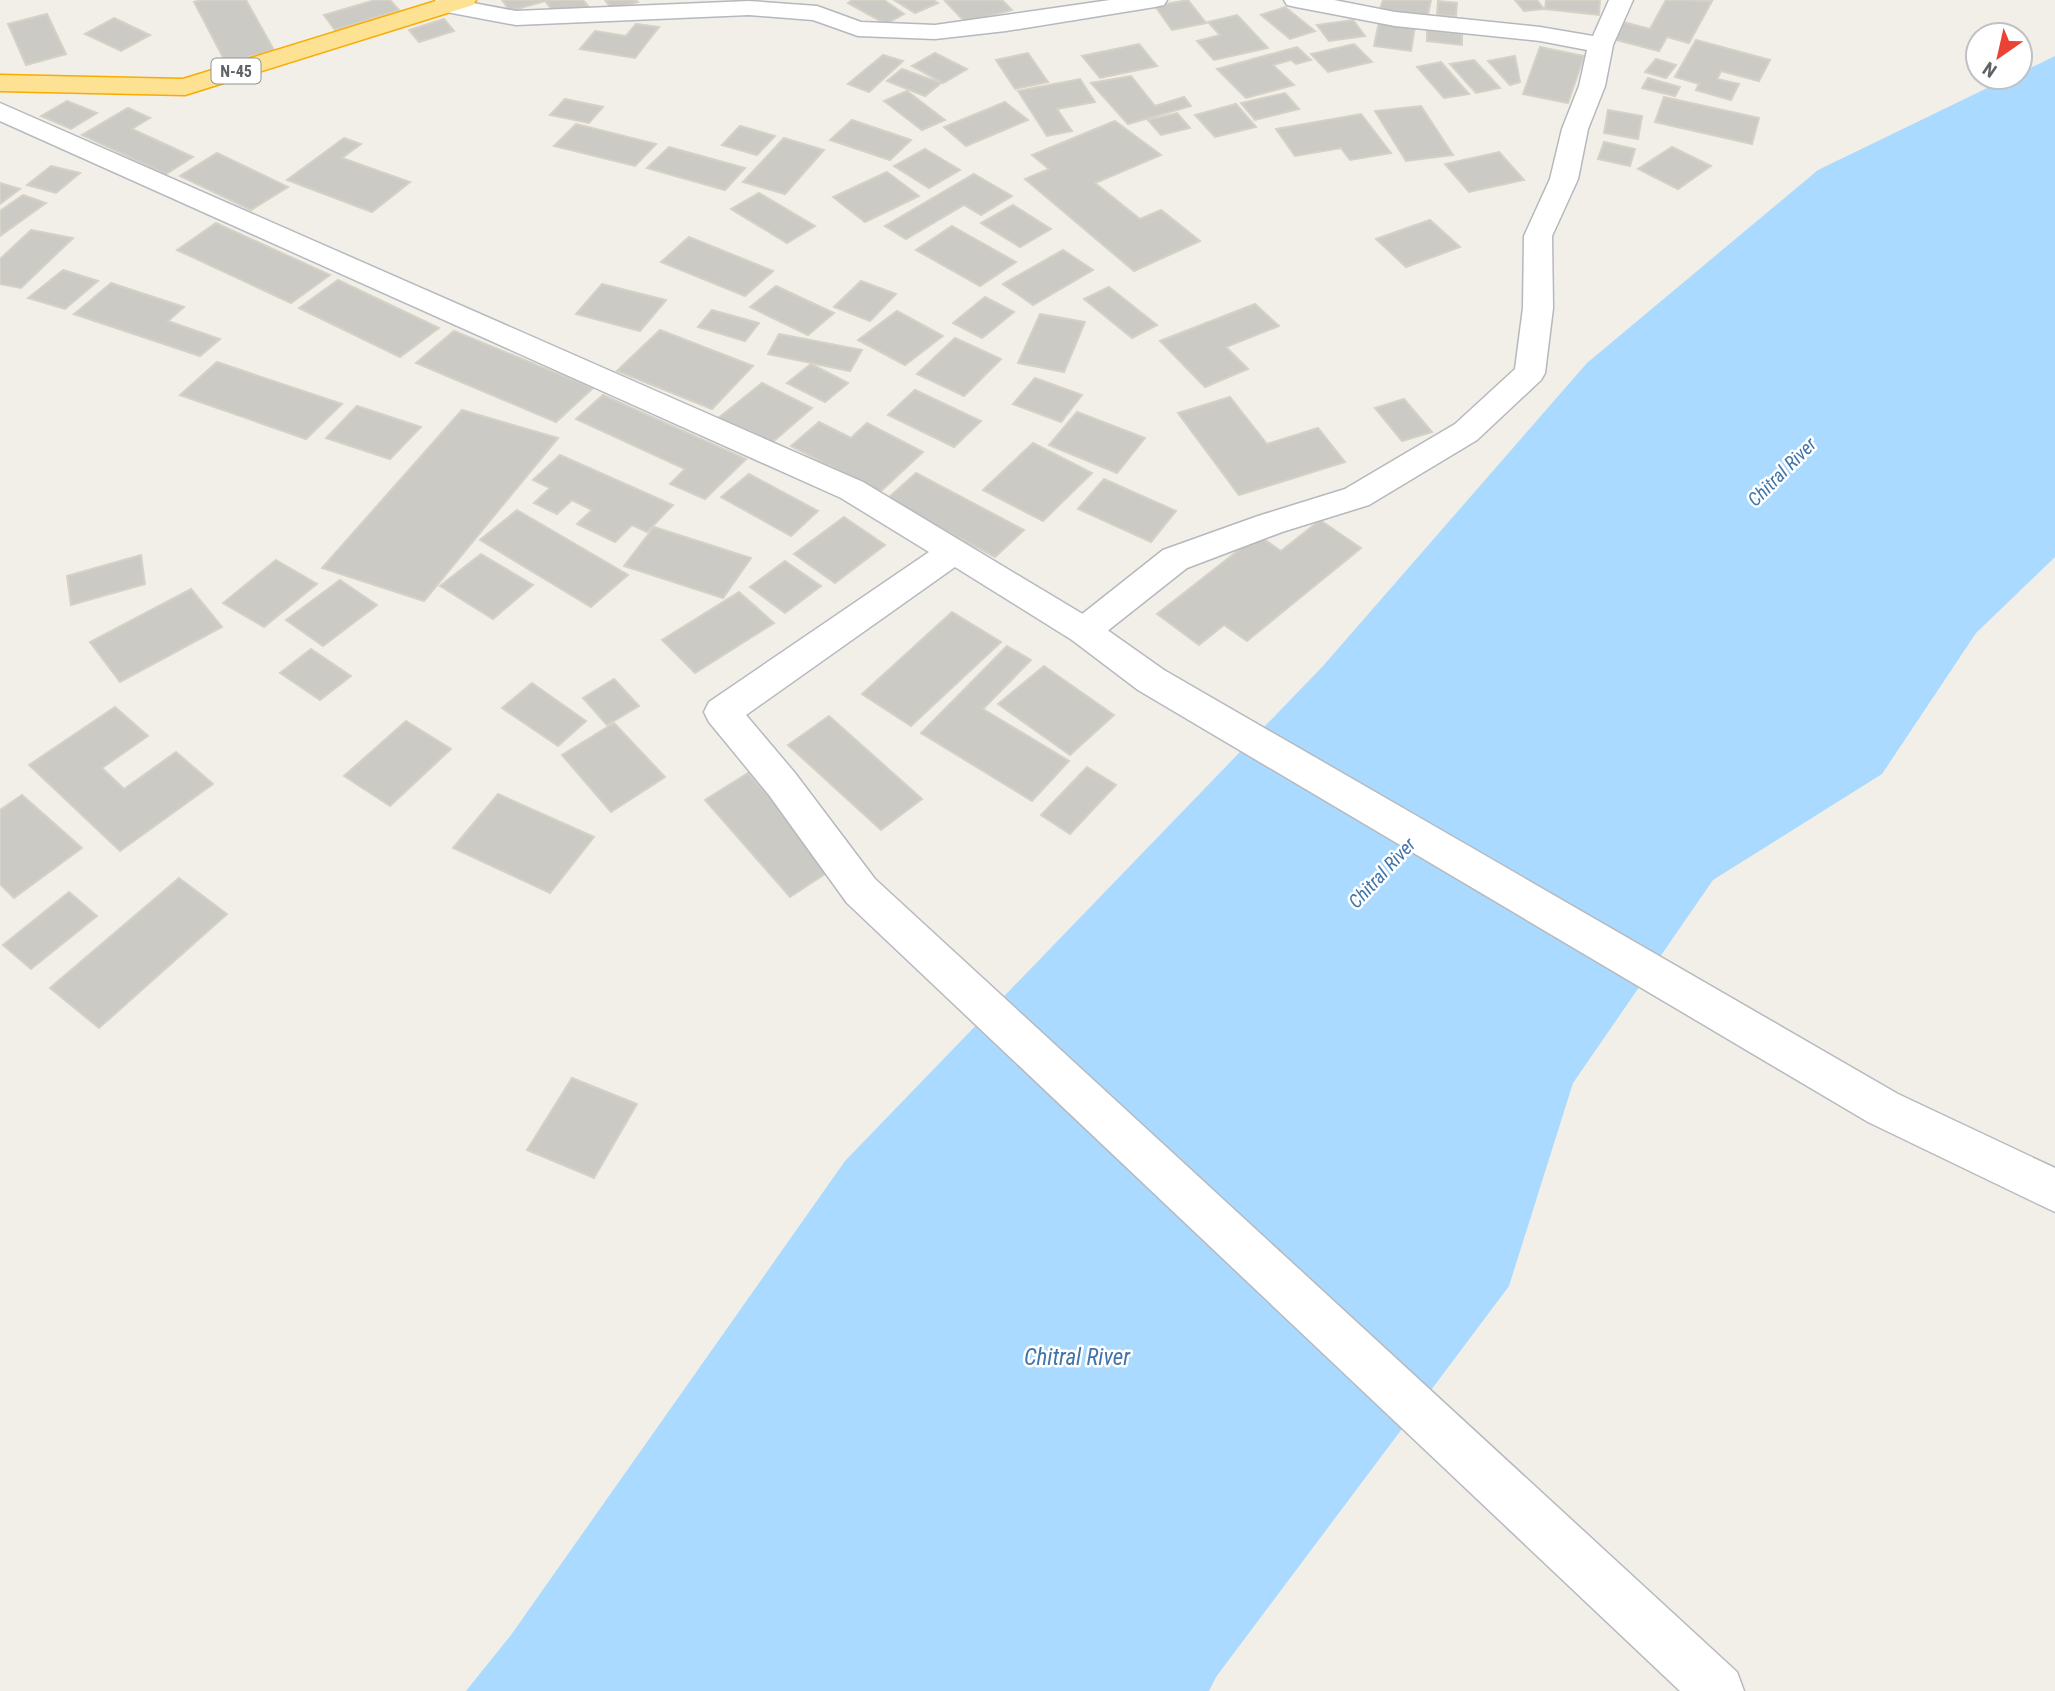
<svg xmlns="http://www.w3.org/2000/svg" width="2055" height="1691" font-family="'Roboto Condensed',sans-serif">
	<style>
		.water { fill: #aadaff }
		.building { fill: #cccac5; stroke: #d6d1c6; stroke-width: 2 }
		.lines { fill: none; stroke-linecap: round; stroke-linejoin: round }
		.street-casing { stroke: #b5b8bc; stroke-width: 3 }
		.secondary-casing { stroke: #b6babf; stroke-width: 3 }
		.highway-casing { stroke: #f9ab00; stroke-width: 3 }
		.street { fill: #fff; fill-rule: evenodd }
		.secondary { fill: #fff; fill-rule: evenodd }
		.highway { fill: #fde293; fill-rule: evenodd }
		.labels { text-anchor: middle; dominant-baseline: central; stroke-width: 5; stroke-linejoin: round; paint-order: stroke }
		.shield { fill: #fff; stroke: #8f9295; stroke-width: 2 }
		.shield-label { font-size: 16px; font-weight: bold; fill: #5f6368 }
		.water-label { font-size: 19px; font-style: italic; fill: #4174aa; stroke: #fff }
		.near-water-label { font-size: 23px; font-style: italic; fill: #4174aa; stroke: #fff }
	</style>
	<rect width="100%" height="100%" fill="#f1efe8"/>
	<!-- water -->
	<path class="water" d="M2055,56V557L1976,633L1882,774L1713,880L1573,1083L1509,1286L1216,1677L1209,1691H466L511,1635L845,1161L1323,666L1587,363L1818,170L2010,77H2020V73Z"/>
	<!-- building -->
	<g class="building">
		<path d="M202,0H246L274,50L226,63L194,2Z"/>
		<path d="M375,0H390L399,10L335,30L324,15Z"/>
		<path d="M502,0H583L588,6L556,15L545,1L510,11Z"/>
		<path d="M605,0H636L638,2L612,9Z"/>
		<path d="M852,0H884L904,14L886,24L848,3Z"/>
		<path d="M894,0H933L938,3L915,13Z"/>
		<path d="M950,0H1002L1012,10L965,22L945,1Z"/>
		<path d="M1188,0L1206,23L1172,30L1155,6Z"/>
		<path d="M1383,0H1431L1427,19L1379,12Z"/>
		<path d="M1515,0H1537L1544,9L1524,11Z"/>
		<path d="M1546,0H1600L1599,15L1545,9Z"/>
		<path d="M1666,0L1712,1L1689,43L1667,37L1659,51L1613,39L1623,22L1650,29Z"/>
		<path d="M1438,1L1457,3L1456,16L1437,15Z"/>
		<path d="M1285,7L1315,31L1290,39L1261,15Z"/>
		<path d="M47,14L66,54L26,65L8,24Z"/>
		<path d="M1237,15L1268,48L1214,60L1197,41L1220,35L1208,22Z"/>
		<path d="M114,18L150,35L121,51L85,34Z"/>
		<path d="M444,19L454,31L419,42L409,30Z"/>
		<path d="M1353,20L1365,36L1329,41L1317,25Z"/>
		<path d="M1379,22L1415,27L1411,51L1374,46Z"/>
		<path d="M636,24L659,27L635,58L580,49L595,31L626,36Z"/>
		<path d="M1427,30L1462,34V45L1427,41Z"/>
		<path d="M1696,40L1770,60L1759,81L1721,71L1717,79L1739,84L1731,100L1696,90L1699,84L1675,77Z"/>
		<path d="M1139,44L1157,66L1100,78L1082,56Z"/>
		<path d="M1354,44L1372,62L1328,72L1311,54Z"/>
		<path d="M1297,47L1311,60L1296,64L1291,60L1273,65L1294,85L1246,98L1217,69Z"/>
		<path d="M1540,47L1584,56L1568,103L1523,94Z"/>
		<path d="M935,53L967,69L943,83L912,66Z"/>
		<path d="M1028,53L1048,82L1015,89L996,60Z"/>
		<path d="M883,55L903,61L869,92L848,84Z"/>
		<path d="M1515,56L1520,82L1510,85L1488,61Z"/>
		<path d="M1656,59L1676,65L1666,78L1645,72Z"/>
		<path d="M1474,60L1500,88L1476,93L1450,64Z"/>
		<path d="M1441,62L1469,94L1444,98L1417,67Z"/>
		<path d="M902,69L941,83L925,96L887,81Z"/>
		<path d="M1131,76L1155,106L1184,97L1191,106L1128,124L1091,83Z"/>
		<path d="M1648,78L1680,87L1675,96L1642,88Z"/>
		<path d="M1080,79L1095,102L1057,109L1072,131L1047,136L1018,91Z"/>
		<path d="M907,91L945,120L922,130L884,101Z"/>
		<path d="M1285,93L1299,109L1255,120L1241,103Z"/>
		<path d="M1664,97L1759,118L1752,144L1655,122Z"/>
		<path d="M565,99L603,107L589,123L550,115Z"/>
		<path d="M67,101L97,113L71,129L41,116Z"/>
		<path d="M1005,102L1028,120L966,146L944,127Z"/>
		<path d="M1236,104L1256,127L1215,137L1195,115Z"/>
		<path d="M1421,106L1453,155L1406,161L1375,111Z"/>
		<path d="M128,108L150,118L132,129L193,157L166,174L82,135Z"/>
		<path d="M1608,110L1642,116L1638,139L1604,133Z"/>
		<path d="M1177,113L1190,128L1161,135L1148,120Z"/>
		<path d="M1361,114L1391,153L1350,160L1341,148L1295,156L1276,129Z"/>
		<path d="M852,120L911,140L890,160L830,140Z"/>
		<path d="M1115,121L1161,155L1095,183L1140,219L1161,210L1200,241L1134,271L1025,179L1049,169L1032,155Z"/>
		<path d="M576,124L656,144L635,166L554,146Z"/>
		<path d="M740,126L775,136L757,155L722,145Z"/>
		<path d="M344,138L361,144L342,158L410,182L372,212L287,180Z"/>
		<path d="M784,138L824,150L785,194L743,182Z"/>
		<path d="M1604,142L1635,149L1630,166L1598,159Z"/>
		<path d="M669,147L745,168L725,190L647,168Z"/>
		<path d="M1672,147L1711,166L1678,189L1638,169Z"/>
		<path d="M925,149L960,170L929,188L894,166Z"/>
		<path d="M1499,152L1524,180L1469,192L1445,164Z"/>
		<path d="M217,153L288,187L251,210L180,176Z"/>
		<path d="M51,166L80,173L56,193L27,185Z"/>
		<path d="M887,172L919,196L865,222L833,197Z"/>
		<path d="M974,174L1012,196L981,215L964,205L906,239L885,226Z"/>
		<path d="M0,183L20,189L0,204Z"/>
		<path d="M759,193L815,226L787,243L731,209Z"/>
		<path d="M23,195L46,203L0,236V211Z"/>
		<path d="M1013,205L1051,229L1020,247L981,223Z"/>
		<path d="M1430,220L1460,247L1406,267L1376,239Z"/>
		<path d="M216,223L330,275L291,303L177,250Z"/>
		<path d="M952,226L1016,262L980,286L916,250Z"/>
		<path d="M31,230L73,238L21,288L0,284V259Z"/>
		<path d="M689,237L773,271L745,296L661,262Z"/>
		<path d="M1063,250L1093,270L1033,305L1003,284Z"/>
		<path d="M63,270L98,281L65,309L28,298Z"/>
		<path d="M338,280L439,328L400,357L299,308Z"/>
		<path d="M861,281L896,294L870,321L834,307Z"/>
		<path d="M111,283L184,307L168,321L220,339L200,356L74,314Z"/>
		<path d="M602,284L666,300L640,331L576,314Z"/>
		<path d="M776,286L834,313L808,335L750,307Z"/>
		<path d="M1109,287L1157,325L1132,338L1084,299Z"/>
		<path d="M985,297L1014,312L982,338L953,323Z"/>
		<path d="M1255,304L1279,326L1226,347L1248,369L1205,387L1160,341Z"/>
		<path d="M712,310L759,323L745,341L698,327Z"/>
		<path d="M897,311L943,336L905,365L858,340Z"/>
		<path d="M1040,314L1085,322L1064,372L1018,363Z"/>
		<path d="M660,330L753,366L712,409L617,371Z"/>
		<path d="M454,331L593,388L556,422L416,363Z"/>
		<path d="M779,334L862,350L850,371L768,354Z"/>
		<path d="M955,338L1001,359L964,396L917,374Z"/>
		<path d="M217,362L342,404L306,439L180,395Z"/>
		<path d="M811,364L848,383L825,402L787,383Z"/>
		<path d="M1035,378L1082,395L1061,422L1013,404Z"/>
		<path d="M762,383L812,408L768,446L717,419Z"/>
		<path d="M915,390L981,421L954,447L888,415Z"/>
		<path d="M603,395L746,459L705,499L670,484L685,469L576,419Z"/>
		<path d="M1230,397L1267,444L1318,428L1345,462L1239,495L1178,413Z"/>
		<path d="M1404,399L1432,432L1402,441L1375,408Z"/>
		<path d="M357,406L421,427L390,459L326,438Z"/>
		<path d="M462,410L558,438L424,601L322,568Z"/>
		<path d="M1077,412L1145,438L1117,473L1049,445Z"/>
		<path d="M819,422L851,438L867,423L923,452L880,492L791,446Z"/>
		<path d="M1033,443L1092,473L1043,521L983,490Z"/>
		<path d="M560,455L673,505L647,532L632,525L615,542L577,524L592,510L572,500L557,514L534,503L550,488L533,480Z"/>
		<path d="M916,473L1024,530L995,557L887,499Z"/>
		<path d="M749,474L818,511L791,536L721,497Z"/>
		<path d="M1104,479L1176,511L1151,542L1078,509Z"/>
		<path d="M517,510L628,575L591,607L480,540Z"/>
		<path d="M844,517L885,545L835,583L794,554Z"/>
		<path d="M1320,520L1361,548L1247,641L1224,625L1199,645L1157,614L1258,535L1281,551Z"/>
		<path d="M654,527L751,558L723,598L624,566Z"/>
		<path d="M481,554L533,585L493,619L440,586Z"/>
		<path d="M141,555L145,584L71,605L67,576Z"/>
		<path d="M276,560L317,584L264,627L223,603Z"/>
		<path d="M785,561L821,586L785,613L750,587Z"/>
		<path d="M340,580L377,605L323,646L286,620Z"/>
		<path d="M191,589L222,627L120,682L90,642Z"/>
		<path d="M739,592L774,623L695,673L662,640Z"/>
		<path d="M952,612L1001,642L911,726L862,694Z"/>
		<path d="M1007,646L1031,660L983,709L1069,761L1032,801L921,733Z"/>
		<path d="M311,649L351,676L320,700L280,673Z"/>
		<path d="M1044,666L1114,715L1070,755L998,704Z"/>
		<path d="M614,679L639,706L607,725L583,698Z"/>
		<path d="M532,683L586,721L558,746L502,708Z"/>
		<path d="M115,707L148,736L102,768L124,789L176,752L213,784L120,851L29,765Z"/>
		<path d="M829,716L922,799L881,830L788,745Z"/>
		<path d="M406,721L451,749L390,806L344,776Z"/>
		<path d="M614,723L665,777L611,812L562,755Z"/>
		<path d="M1087,767L1116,785L1070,834L1041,815Z"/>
		<path d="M748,773L834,868L790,897L705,800Z"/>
		<path d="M498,794L594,837L550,893L453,848Z"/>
		<path d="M22,795L82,848L14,898L0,884V810Z"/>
		<path d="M179,878L227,914L99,1028L50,988Z"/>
		<path d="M69,892L97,916L31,969L3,945Z"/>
		<path d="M572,1078L637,1104L594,1178L527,1150Z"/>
	</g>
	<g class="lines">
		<!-- street casing -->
		<g class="street-casing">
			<g id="street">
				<path d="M436,0H457L516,11L749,1L817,6L861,22L935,25L1110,0H1167L1164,5L1155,7L1006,31L935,39L858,36L813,20L749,15L516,25L436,10L433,5Z"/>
				<path d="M1284,0H1334L1395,12L1540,27L1593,36L1609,0H1633L1613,45L1605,86L1588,129L1578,179L1552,236L1553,308L1545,373L1541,380L1477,440L1369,505L1282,532L1187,568L1096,640L1084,644L1072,640L1067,631L1072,622L1163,550L1258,516L1345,489L1455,424L1515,369L1523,308L1524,236L1550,179L1562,129L1579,86L1587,50L1540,41L1395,26L1296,7L1287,5Z"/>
			</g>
		</g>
		<!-- secondary casing -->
		<g class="secondary-casing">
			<path id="secondary" d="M0,103L863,482L1096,622L1164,670L1898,1094L2055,1168V1212L1868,1122L1138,690L1072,640L955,567L746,715L795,773L875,879L1737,1672L1744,1691H1680L847,903L769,795L709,722L704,712L709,702L929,552L841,498L0,121Z"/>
		</g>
		<!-- highway casing -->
		<g class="highway-casing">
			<path id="highway" d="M439,0H476L473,5L185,95L0,91V75L183,79Z"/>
		</g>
		<!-- street -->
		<use href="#street" class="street"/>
		<!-- secondary -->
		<use href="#secondary" class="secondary"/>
		<!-- highway -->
		<use href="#highway" class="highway"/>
	</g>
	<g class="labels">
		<!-- shield labels -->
		<rect class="shield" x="211.5" y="58.5" width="49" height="25" rx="5"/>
		<g class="shield-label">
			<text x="236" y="71">N-45</text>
		</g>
		<!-- water labels -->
		<g class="water-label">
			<text transform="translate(1782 472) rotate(-45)">Chitral River</text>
			<text transform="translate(1382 873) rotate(-47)">Chitral River</text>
		</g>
		<!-- near-water labels -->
		<g class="near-water-label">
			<text x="1077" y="1357">Chitral River</text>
		</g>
	</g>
	<!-- north arrow -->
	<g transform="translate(1999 56) rotate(214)"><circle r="33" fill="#ffffff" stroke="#bfc1c3" stroke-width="2"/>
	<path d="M0-5L12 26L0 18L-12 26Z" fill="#ea4335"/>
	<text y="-10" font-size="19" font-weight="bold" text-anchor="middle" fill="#5f6368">N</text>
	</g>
</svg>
